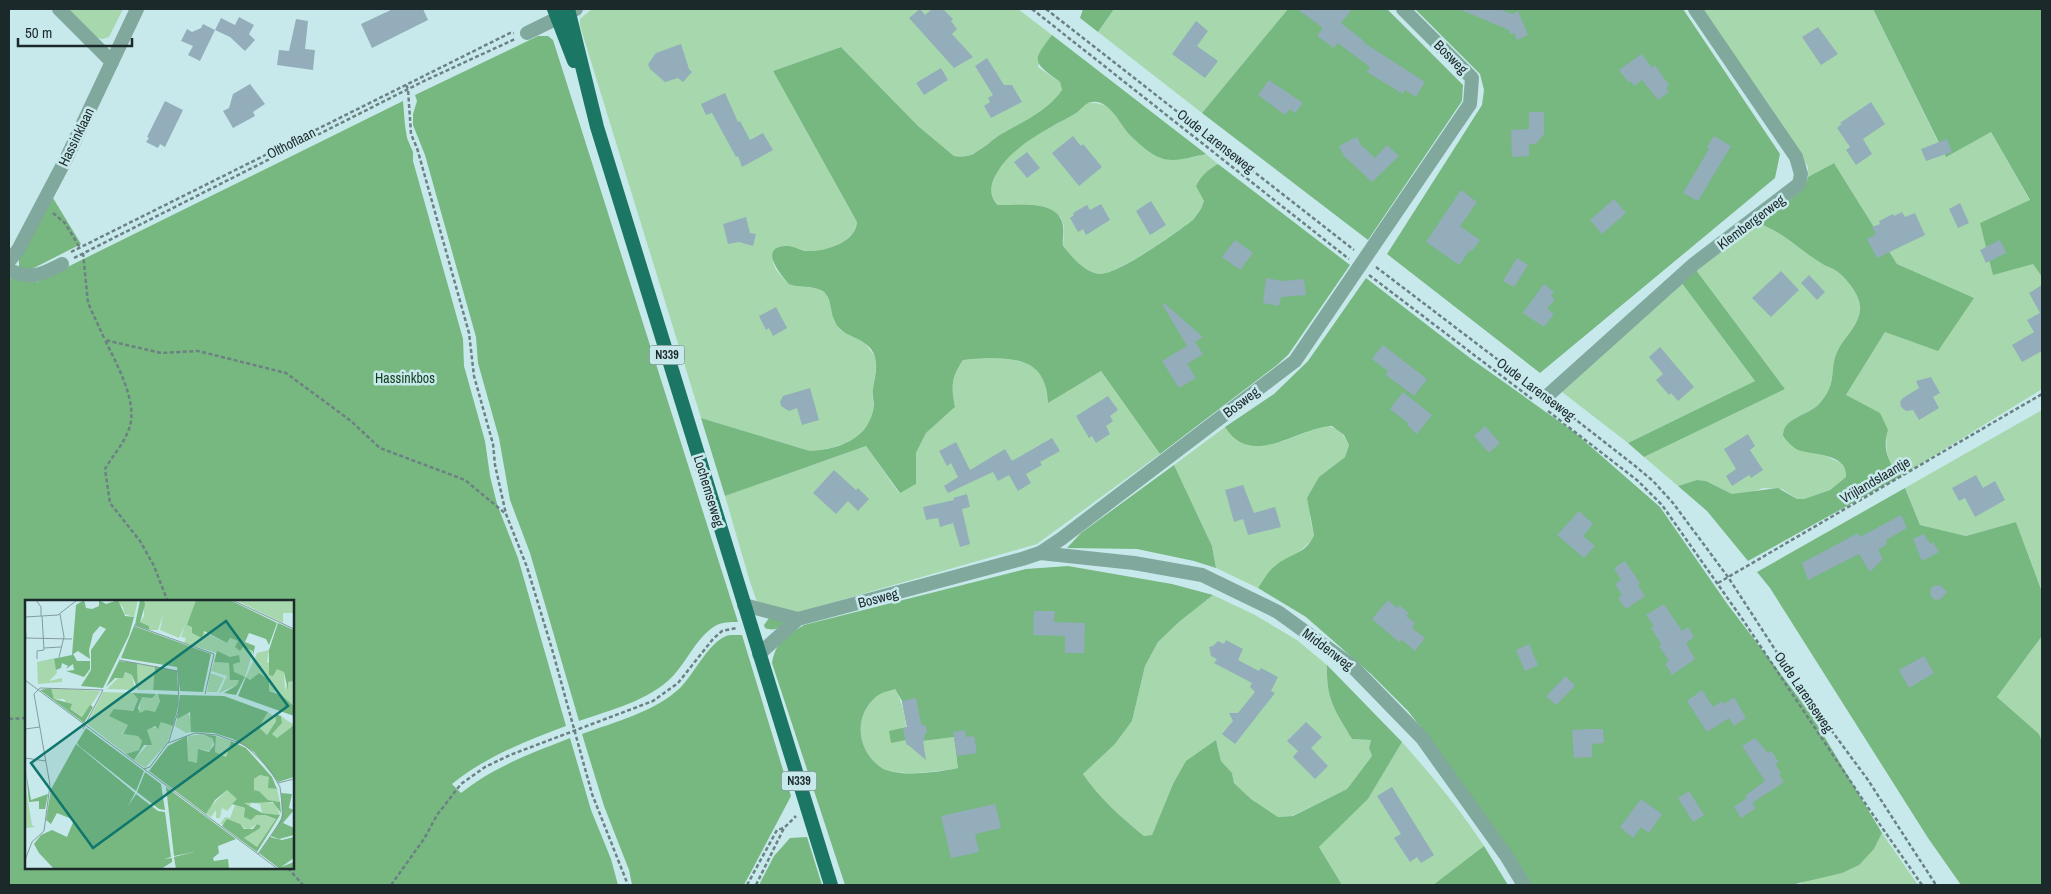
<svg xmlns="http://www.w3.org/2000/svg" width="2051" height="894" font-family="'Archivo Narrow',sans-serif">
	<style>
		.green { fill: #a7d8ad }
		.forest { fill: #77b780; fill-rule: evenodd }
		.building { fill: #93adbb }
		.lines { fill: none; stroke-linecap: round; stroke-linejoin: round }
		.path { stroke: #6b8183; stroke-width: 2.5; stroke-dasharray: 4 2.5; stroke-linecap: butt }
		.minor { stroke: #80a89d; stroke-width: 14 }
		.primary { stroke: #1b7664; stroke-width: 14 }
		.labels { text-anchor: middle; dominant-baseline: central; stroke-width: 5; stroke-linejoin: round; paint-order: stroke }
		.shield { fill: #c8e9ec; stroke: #506364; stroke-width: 1 }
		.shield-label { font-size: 12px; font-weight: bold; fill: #1c292a }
		.street-label { font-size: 14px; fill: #1c292a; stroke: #c8e9ec }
		.park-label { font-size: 14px; fill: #0f3e1b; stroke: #c8e9ec }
		.inset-road { fill: none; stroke: #839c9e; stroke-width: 1 }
		.view { fill: #0f766e; fill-opacity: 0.15; stroke: #0f766e; stroke-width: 2.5 }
		.inset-edge { fill: none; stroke: #1c292a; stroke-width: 2.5 }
	</style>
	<rect width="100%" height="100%" fill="#c8e9ec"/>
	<!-- green -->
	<g class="green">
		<path d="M68,9H123L109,37L103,39L97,38Z"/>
		<path d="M592,9H1018L1052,35L1043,47L1038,67L1060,82L1062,90C1046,113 1021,122 998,136C991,141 984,148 976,152C969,157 961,157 954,156L918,126L841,47L773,71L857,222C856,240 827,252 811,252C805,251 800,248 795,248C789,247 782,249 776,249C767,263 779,274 789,284L819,289L826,294L831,306L834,321L840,330L865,343L877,359C876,370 874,380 873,390C872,397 874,404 873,410C869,440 836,449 810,451L701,418L580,26V19Z"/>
		<path d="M1114,9H1288L1202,113L1098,32Z"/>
		<path d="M1700,9H1873L1945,156L1991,132L2030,201L1981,223L2033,264L2042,277V389L1901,476C1886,462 1887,454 1886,435L1846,395L1885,332L1973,298L1897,264L1834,163L1808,177V167Z"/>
		<path d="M1087,103C1114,101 1115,119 1129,133C1132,137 1186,158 1190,158C1195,157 1201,155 1206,154L1218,164C1207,170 1202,175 1197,186L1204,201L1201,209L1193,220C1177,232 1117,275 1099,274C1084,272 1071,257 1063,246L1064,227L1061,218L1053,211L998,205L990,195C996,144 1054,132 1087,103Z"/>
		<path d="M1760,224C1786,234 1799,250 1821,263C1825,266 1831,267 1835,270C1846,277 1862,297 1860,310C1858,327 1845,336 1838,350C1828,370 1839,381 1820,403C1807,417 1783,417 1783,437L1799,450L1817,452L1841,463L1846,471V477L1830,490L1804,499H1797L1782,489L1764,488L1744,494H1732L1706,481L1697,480L1678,486L1644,457L1785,389L1696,270Z"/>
		<path d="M1681,282L1755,381L1628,443L1562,392Z"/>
		<path d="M984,357C1002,359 1032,358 1042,376C1046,384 1046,393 1048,402L1101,371L1160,454L1037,544L799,612L778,610L757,602L750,582L725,496L866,446L899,493L916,484V453L926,433L955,407C951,386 951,378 963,360Z"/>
		<path d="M2042,410V592L2016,522L1966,536L1920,525L1905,488Z"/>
		<path d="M1324,426C1337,426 1344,434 1349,445L1345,457L1319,477L1310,517L1314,535L1312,540L1295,556L1275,566L1258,588L1216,568L1212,546L1174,465L1225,427C1248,464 1294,435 1324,426Z"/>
		<path d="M1213,595L1255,615L1297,640L1327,665C1326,700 1335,709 1352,739L1371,740L1369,748L1372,756L1347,789L1292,816L1278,817L1251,799L1234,783L1232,773L1221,761L1216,740L1173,784L1152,835L1144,836C1121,817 1100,799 1083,774L1115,744L1132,721L1145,666L1158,642L1179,622Z"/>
		<path d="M2042,636V742L2039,734L1997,697Z"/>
		<path d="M895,689C904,705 907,722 906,740L923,741L954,737L958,768C939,771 899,778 882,768C856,751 853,715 877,696C882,692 890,691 895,689Z"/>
		<path d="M1402,742C1432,776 1460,809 1484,846L1433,885H1342L1319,847L1368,799Z"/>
		<path d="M1882,833L1918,885H1791L1800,884L1874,849Z"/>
	</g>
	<!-- forest -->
	<g class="forest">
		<path d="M1083,9H1114L1098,32L1080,18Z"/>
		<path d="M1288,9H1387L1463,85L1462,101L1368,240L1202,113Z"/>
		<path d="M1415,9H1683L1780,154L1775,178L1540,373L1387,254L1482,105L1484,90L1480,74Z"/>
		<path d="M1873,9H2042V277L2033,264L1993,275L1980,223L2030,200L1991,132L1946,157Z"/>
		<path d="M1052,35L1206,154C1192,157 1174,163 1161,158C1151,155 1138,143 1130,135C1120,125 1108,95 1088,103C1084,105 1080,110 1076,113C1070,117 1063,120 1056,124C1036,136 1017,146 1002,165C993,178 985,193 998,205C1017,206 1059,198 1063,226C1064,232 1062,240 1063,246C1072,257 1084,272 1099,274C1118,275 1177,232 1193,220L1201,209L1204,201L1196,186C1202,175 1207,170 1218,164L1350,265L1288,355L1277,365L1160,454L1101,371L1048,403C1047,393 1046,384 1041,376C1029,354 984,357 963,360C951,378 951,386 955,407L926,433L916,453V484L900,493L866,446L725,496L701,418L810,451C837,449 866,441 873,411C875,404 872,396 873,389C875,374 880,361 871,349C861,336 842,337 835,322C830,313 832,301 825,293C817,285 799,288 789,284C781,275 758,248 785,246C794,245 802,252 811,251C828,251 856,241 857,222L773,71L841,47L918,126L954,156C961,157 970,157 976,152C984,148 991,141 998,136C1021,122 1046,113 1062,90L1060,82C1034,62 1030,63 1052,35Z"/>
		<path d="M538,36H548L553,40L738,622C731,622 721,622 715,626C697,637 687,661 673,676C649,701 610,710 579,721L530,553L510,500L499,438L478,363L476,337L425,155L413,125V114L417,101L415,95Z"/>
		<path d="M403,101L405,125L407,138L413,152V161L463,339L464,366L485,441L490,476L497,504L518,558L566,726C526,741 485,757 452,784L461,793C493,767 532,753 570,738L591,810L611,859L618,885H9V278L29,282H37ZM26,602H292V868H26Z"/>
		<path d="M1834,163L1897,264L1974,298L1938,351L1885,332L1846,395L1880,413L1888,430C1882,447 1888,465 1901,476L1748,561L1707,511L1678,486L1697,480L1706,481L1732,494L1778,488L1797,499H1804L1830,490L1846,477C1848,453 1812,455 1798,450C1792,447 1787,441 1783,436C1783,417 1807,417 1820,403C1839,381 1828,370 1838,350C1845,336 1858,327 1860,310C1862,297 1846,277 1835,270C1830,267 1825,266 1821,263C1799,250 1786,234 1760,224L1804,188L1808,177Z"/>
		<path d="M53,198L81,244L28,271L19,268V256Z"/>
		<path d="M1696,270L1785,389L1644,457L1628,443L1755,381L1681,282Z"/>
		<path d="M1366,278L1470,358L1574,432L1660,507L1728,605L1809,711L1882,833L1874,849L1859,865L1842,873L1791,885H1529L1437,748L1408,711L1371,674L1306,617L1258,588C1263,581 1268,571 1275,566C1288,554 1306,555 1314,535L1307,498L1319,477L1345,457L1349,445L1344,435L1332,426C1298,427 1252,470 1225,427L1274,394L1308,361Z"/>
		<path d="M1174,465L1212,546L1216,568L1194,561L1137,549L1067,548L1081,533Z"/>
		<path d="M1905,488L1920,525L1966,536L2016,522L2042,592V636L1997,697L2039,734L2042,742V885H1961L1928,838L1770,588L1757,572Z"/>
		<path d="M1068,566L1172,584L1213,595L1179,622L1158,642L1145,666L1132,721L1115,744L1083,774C1100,799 1121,817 1144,836L1152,835L1173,784L1186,761L1216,740L1221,761L1232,773L1234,783L1251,799L1278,817L1293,816L1347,789L1372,756L1369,748L1371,740L1352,739C1335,710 1326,700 1327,665L1402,742L1368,799L1319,847L1342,885H845L772,663C776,641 786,636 804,625L1026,569ZM895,689L902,701L907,727L889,731L891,743L906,740L907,745L913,744L922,751L924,749L923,741L954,737L958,768C939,772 899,778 882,768C856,751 853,715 877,696C882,692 890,691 895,689Z"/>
		<path d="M769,618L789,620C781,627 775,632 765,628L764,625Z"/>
		<path d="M730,635H742L791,796L744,885H632L629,870L604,806L582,734C615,722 654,712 680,688C695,673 710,639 730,635Z"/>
		<path d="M807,837L822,885H759L774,856L790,838Z"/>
		<path d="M1484,846L1508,885H1433Z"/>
	</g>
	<!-- building -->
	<g class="building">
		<path d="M393,9H423L428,20L372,48L361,24Z"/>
		<path d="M920,9L925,15L932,9H943L953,19L951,21L957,29L952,34L973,57L954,68L909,18Z"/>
		<path d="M1297,9H1352L1341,23L1364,41L1363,42L1425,82L1416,97L1405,90L1403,94L1367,72L1370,67L1338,43L1334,48L1317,36L1323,28Z"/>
		<path d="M1459,9H1499L1512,14L1518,11L1528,35L1517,40L1514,33L1510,34L1509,30Z"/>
		<path d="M239,17L254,25L249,34L255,40L245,51L230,37L215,30L221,18L235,25Z"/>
		<path d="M296,19L308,21L305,49L315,50L313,70L277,65L279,50L289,51Z"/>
		<path d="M1196,21L1208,31L1197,46L1218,61L1205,78L1172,54Z"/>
		<path d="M203,24L215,30L200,61L188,55L193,46L181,41L187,29L192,32L201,28Z"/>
		<path d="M1818,27L1838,54L1821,65L1802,37Z"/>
		<path d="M681,44L689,69L692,72L683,82L678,78L665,82L650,69L648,64L656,53Z"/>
		<path d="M1642,54L1652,68L1655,65L1669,85L1666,88L1669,92L1658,100L1642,80L1634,86L1631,81L1629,83L1619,70Z"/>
		<path d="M987,58L1004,85H1012L1022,102L991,118L984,106L990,102L988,98L993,95L975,66Z"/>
		<path d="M941,68L948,80L924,95L916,83Z"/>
		<path d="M1269,80L1303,103L1295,113L1290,109L1285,115L1258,95Z"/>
		<path d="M250,84L265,104L253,112L255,116L233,128L223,111L229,108L233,94Z"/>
		<path d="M725,93L738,122L740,121L750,140L763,133L773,150L742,167L738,156L736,157L712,113L706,115L701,104Z"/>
		<path d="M165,101L183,110L165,147L160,144L158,148L146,142L149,138L147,137Z"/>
		<path d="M1871,102L1885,124L1863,139L1872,154L1856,165L1846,150L1850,147L1837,128L1842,124L1840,123Z"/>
		<path d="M1529,112H1544V134L1536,144H1529V156L1512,157L1511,130L1529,129Z"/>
		<path d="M1073,136L1081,146L1083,144L1102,167L1079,186L1052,153Z"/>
		<path d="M1714,136L1731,146L1698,201L1683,193L1709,149L1707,147Z"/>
		<path d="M1357,137L1361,145L1375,158L1387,145L1399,156L1372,182L1344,156L1339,146Z"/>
		<path d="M1947,139L1952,152L1926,161L1921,149Z"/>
		<path d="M1027,152L1040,168L1027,178L1014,162Z"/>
		<path d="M1461,190L1477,202L1460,226L1480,240L1472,251L1470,250L1459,265L1426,242Z"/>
		<path d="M1614,199L1626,213L1602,234L1590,220Z"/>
		<path d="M1151,201L1166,225L1150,235L1136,211Z"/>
		<path d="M1960,203L1969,223L1958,228L1949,209Z"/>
		<path d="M1101,204L1110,220L1086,235L1083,229L1078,232L1070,218L1074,215L1073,213L1087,205L1090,210Z"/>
		<path d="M1902,212L1905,217L1915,213L1925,235L1877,258L1867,239L1876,234L1872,227L1880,224L1879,221L1893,214L1894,216Z"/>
		<path d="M746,217L750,233L756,234L753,246L739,242L728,244L723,224Z"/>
		<path d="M1235,240L1253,253L1240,270L1222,257Z"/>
		<path d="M2000,240L2006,253L1986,263L1980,250Z"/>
		<path d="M1517,258L1528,265L1514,287L1503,281Z"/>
		<path d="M1781,271L1799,290L1771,317L1752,298Z"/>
		<path d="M1809,275L1825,292L1817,300L1801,283Z"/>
		<path d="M1266,278L1283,281L1304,279L1306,295L1281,297L1279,306L1263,303Z"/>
		<path d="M1544,284L1554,292L1551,296L1555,299L1547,309L1554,314L1544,327L1523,313Z"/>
		<path d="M2042,285V351L2022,362L2012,345L2034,332L2027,320L2040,313L2029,293Z"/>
		<path d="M1164,303L1203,337L1195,342L1203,354L1187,364L1196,378L1179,388L1162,361L1187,346L1162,304Z"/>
		<path d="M776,307L787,328L773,336L769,328L766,330L759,316Z"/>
		<path d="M1383,345L1427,379L1414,396L1386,375L1388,371L1372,359Z"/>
		<path d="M1660,347L1694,387L1678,401L1671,393L1669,395L1656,380L1663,374L1649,357Z"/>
		<path d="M1931,377L1940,393L1933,397L1939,408L1919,420L1913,410L1906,411L1901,407L1900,402L1903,398L1919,388L1916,381Z"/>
		<path d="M810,388L819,420L802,425L797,408L789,411L781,406L780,402L783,396Z"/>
		<path d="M1403,392L1432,415L1417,434L1407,425L1408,423L1390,409Z"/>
		<path d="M1108,396L1118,410L1110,416L1113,421L1106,426L1110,434L1096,443L1092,436L1089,438L1076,416Z"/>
		<path d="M1485,426L1500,443L1489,453L1474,436Z"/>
		<path d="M1748,434L1755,446L1750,450L1763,470L1751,478L1749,475L1732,486L1726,476L1736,469L1724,449Z"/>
		<path d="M1052,438L1060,451L1040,462L1042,465L1026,474L1031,483L1018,491L1009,475L998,481L993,472L948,493L944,486L958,477L951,463L947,466L939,451L956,442L970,470L1005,449L1012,461Z"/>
		<path d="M834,470L856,490L858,488L869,499L858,511L848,501L836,514L813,493Z"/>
		<path d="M1976,475L1983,488L1995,481L2005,500L1975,517L1965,498L1959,501L1952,488Z"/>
		<path d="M1243,485L1254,513L1275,507L1281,527L1248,535L1243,519L1234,522L1225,490Z"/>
		<path d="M967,494L970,507L962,509L970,544L960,547L953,523L940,527L938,518L926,520L923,507L954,500L953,498Z"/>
		<path d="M1579,511L1593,524L1583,536L1595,546L1584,558L1557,535Z"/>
		<path d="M1901,515L1907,528L1886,540L1887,544L1878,550L1883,559L1870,572L1859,554L1808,580L1802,563L1858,533L1860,537Z"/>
		<path d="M1924,534L1930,544L1933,542L1939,552L1922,561L1913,539Z"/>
		<path d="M1625,561L1640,583L1638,585L1645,596L1626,609L1618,598L1622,595L1615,584L1621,580L1614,568Z"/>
		<path d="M1940,585L1947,592L1941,599L1935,600L1931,596L1930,590L1934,586Z"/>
		<path d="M1388,600L1397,608L1399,605L1409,613L1406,616L1415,623L1412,628L1425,638L1415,651L1402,640L1399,642L1372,619Z"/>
		<path d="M1664,604L1682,631L1688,627L1694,637L1686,643L1695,659L1672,675L1665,664L1669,661L1659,646L1661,644L1651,628L1654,626L1646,615Z"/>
		<path d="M1034,611H1055L1054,622L1085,623L1084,653H1065V636L1033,635Z"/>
		<path d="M1226,640L1243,649L1238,660L1259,671L1261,668L1278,677L1271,691L1275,693L1235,744L1222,734L1233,721L1229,713H1238L1255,692L1250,687L1252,683L1214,663L1217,659L1211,656L1209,647L1213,646L1218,641L1224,644Z"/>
		<path d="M1529,644L1538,665L1525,671L1516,650Z"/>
		<path d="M1924,656L1934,673L1909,688L1899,670Z"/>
		<path d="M1566,676L1575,686L1556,705L1546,696Z"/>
		<path d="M1702,690L1713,707L1722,701L1724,704L1734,697L1746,718L1734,726L1729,718L1707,732L1687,701Z"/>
		<path d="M916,698L921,724L926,726L927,732L924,736L925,741H923L926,760L906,743L903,729L907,727L902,701Z"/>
		<path d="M1306,722L1322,737L1311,748L1328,766L1315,779L1293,757L1298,751L1287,741Z"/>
		<path d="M1590,729H1603L1604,743L1592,744V757L1574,758L1572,730Z"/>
		<path d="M965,730L966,737L974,736L977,753L957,756L953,732Z"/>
		<path d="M1755,738L1768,753L1771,751L1779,762L1775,764L1781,773L1779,775L1784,782L1752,803L1756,808L1741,818L1734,807L1747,798L1745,796L1765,781L1742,746Z"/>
		<path d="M1392,787L1434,855L1421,863L1417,857L1410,862L1394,838L1401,834L1377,796Z"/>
		<path d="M1689,791L1704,815L1693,822L1678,798Z"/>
		<path d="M1641,799L1662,814L1649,833L1641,827L1633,838L1620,827Z"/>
		<path d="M995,804L1001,828L975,834L979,852L951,858L941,816Z"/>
	</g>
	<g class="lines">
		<!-- path -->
		<g class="path">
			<path d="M1032,9L1349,259"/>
			<path d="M1046,9L1354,250"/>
			<path d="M406,85L408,89L411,134L417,148L469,333L474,376L493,444L495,465L506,514L527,567L552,649L592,794L628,885"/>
			<path d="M53,213L65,223L80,248"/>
			<path d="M71,252L510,33H514"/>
			<path d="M83,253L88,303L105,340"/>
			<path d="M74,258L424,81L515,39"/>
			<path d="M1376,267L1535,388"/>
			<path d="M1369,275L1532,399"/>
			<path d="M1557,405L1634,465L1653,481L1673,503L1728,577L1798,685L1868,780L1936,885"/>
			<path d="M1548,411L1638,481L1662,505L1743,620L1867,806L1922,885"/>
			<path d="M1718,583L2042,394"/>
			<path d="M168,602L154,566L140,541L110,503L105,469C112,457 124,443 129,429C139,403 116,363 105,340L161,353L198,351L286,373L351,421L380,448L465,480L506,514"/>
			<path d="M9,719L26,718"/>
			<path d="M288,868L303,885"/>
			<path d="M391,885L424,839L437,815L461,784L485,767L510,755L653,701L678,683L713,639L722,631L737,628"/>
			<path d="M747,885L777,830L784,828"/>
			<path d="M756,885L784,828L796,816"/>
		</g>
		<!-- minor -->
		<g class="minor">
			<path d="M59,9L112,62"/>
			<path d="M527,33L576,9"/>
			<path d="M9,261L18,250L67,157L137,9"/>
			<path d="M9,270C32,280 41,275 62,264"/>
			<path d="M1546,397L1694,264L1799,184L1801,174L1796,157L1695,9"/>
			<path d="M1040,553L1134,563L1202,575L1278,612L1351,665L1422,738L1507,857L1524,885"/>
			<path d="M744,605L798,619L1022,559L1040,553L1061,539L1295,361L1470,104L1472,78L1403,9"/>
			<path d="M759,654L798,619"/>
		</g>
		<!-- primary -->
		<g class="primary">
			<path d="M554,9L574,61"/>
			<path d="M568,9L597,127L831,885"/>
		</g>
	</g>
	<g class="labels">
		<!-- shield labels -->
		<g class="shield">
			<rect x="649.5" y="345.5" width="35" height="19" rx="4"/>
			<rect x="781.5" y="771.5" width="35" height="19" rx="4"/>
		</g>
		<g class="shield-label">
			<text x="667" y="355">N339</text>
			<text x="799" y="781">N339</text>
		</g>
		<!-- street labels -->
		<g class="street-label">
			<text transform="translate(1451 57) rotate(45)">Bosweg</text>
			<text transform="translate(76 137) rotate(-64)">Hassinklaan</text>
			<text transform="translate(1216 141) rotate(38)">Oude Larenseweg</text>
			<text transform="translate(291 143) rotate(-27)">Olthoflaan</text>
			<text transform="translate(1751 222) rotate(-37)">Klembergerweg</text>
			<text transform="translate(1536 389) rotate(37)">Oude Larenseweg</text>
			<text transform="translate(1241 402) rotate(-37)">Bosweg</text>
			<text transform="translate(1875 480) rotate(-30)">Vrijlandslaantje</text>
			<text transform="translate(709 491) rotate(73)">Lochemseweg</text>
			<text transform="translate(878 598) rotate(-15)">Bosweg</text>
			<text transform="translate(1328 649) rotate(37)">Middenweg</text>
			<text transform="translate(1804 692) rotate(56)">Oude Larenseweg</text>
		</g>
		<!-- park labels -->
		<g class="park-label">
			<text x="405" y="378">Hassinkbos</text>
		</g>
	</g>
	<!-- overview -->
	<g transform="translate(25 600)">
		<rect width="269" height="269" fill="#c8e9ec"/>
		<path d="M97,0H113L109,17L99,14L98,7L92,2ZM119,0H171L163,25L202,43L205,38L213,41L215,51L218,47L228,51L220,77L209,73L205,57L159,43L161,38L156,37L160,25L154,38L135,30L138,15L133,30H124V26L115,22L119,16ZM210,0H269V13H258V23ZM244,50L242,62L259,72L260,90L263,82L269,81V106L251,92L244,91L234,73L225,80L221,77L232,53ZM29,59L32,73L24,81L37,78V82L13,84L12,62ZM189,62L204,63L207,77L215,80L212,85L194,93L202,76L186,71ZM112,63L130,66L128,90H113ZM99,72L107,75L110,90L82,89ZM185,73L199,78L192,92H182ZM26,88L74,91L75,92L58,117L45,109L39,99H29ZM78,92L108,93L113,98L107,112L89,109L103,125L97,134L114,136L117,141L114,150L101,154L62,124ZM133,94L135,101L130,112L114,113L116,97ZM162,111L168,123L166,132L161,133L150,126L152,119ZM243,112L252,119L242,135L234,127ZM256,116L269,125L252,138L247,134L257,123ZM136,122L148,126L142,143L120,168L109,160L124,143L122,130L127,127L133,128ZM178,134L189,140L185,151L173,149V163L162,162L163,136ZM191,136L206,141L201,157L190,152ZM235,175L244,177L248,189H252L255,202L243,200L234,191L229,190V179ZM0,183L7,225L10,227L0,228ZM202,190L213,199L202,211L197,208L195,218H191V210L186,217L181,214L184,208ZM227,201L250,203L255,215L237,213L235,204L226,203L224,207L219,203ZM210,205L251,219L232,247L219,238L234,229L235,226L232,224L223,230L212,223L195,224L200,217L205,218Z" fill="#a7d8ad"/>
		<path d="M59,0L61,8L67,9L74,6V0L81,4L93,0L100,16L109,17L104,35L78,88L56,86L66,70V50L81,29L75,26L68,34L64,50L65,59L53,51L48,54L52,61H65V69L59,77L41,71L49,70L48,64L41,69L43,66L37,63L36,68L31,70L29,59L12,62L47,55L51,5ZM115,0H119L120,5L115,22L124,26V30L110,25ZM171,0H205L252,23L244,45L241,39L224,33L220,42L230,46L228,56V51L218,47L215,51L210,47L213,41L205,38L202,43L179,31L177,38L167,33V27L162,25ZM253,23L269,30V81L263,82V90L259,72L252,69L248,76L244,75V50ZM109,26L186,54L178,92L155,91L152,67L96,58ZM192,51L205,57L214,55L215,62L208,64L209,72L220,77L211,95L199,93L212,85L214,80H205L204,63L189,62ZM94,61L112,63L113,90L107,75L100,72L98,78H90L81,87ZM130,66L152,71L153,91L128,90ZM234,73L244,80V91L256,95L269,106V116L213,96L221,77L225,80ZM26,88L29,99L47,104L45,109L57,117L65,105L68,107L59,123L15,90ZM108,93L131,94L127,98L117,97L113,108L115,113L121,110L130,112L135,101L133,94L153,95V107L148,126L136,122L133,129L130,126L122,130L127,145H119L109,160L101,154L114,150L117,141L113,136L98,134L103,125L84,116L89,109L108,111L113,99ZM155,95L199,96L243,112L234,127L242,135L251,121L250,114L256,116L257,123L247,134L252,138L269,125V177L253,182L229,152L208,139L189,133L166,132L165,112L152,119ZM61,128L119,171L111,191L54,146L52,143ZM178,134L191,136L190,152L201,157L206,141L221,148L247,177L252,189L243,188L244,177L235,175L229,179V190L234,191L243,200L255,202L256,213L248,202L219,203L237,213L255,215L232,252L197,226L202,219L215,224L219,229H228L232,224L236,226L234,229L219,238L232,247L251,219L240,215H231L226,220L219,217L220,208L207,204L212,199L202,190L190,200L181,214L124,171L143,146L162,136L163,161L172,163L173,149L184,152L189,145L188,139ZM51,144L110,193L103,206L111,194L133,211L140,212L146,257L139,259L147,258V262L136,269H29L14,253L9,244L16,235L27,230L42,237L49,220L32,213L26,224L21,220L26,189ZM1,172L6,200L23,194L20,209H14V201L4,202ZM120,172L136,184L140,210L134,209L112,192ZM141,187L211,239L193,246L194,253L188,258L189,261L203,259L204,269H151L149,257L169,252L149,256ZM256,193L267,194L264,208L269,210L258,223L269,228V235L254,239L246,236L257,217ZM245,237L257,240L269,237V258L256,267L269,262V269H255L234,253Z" fill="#77b780"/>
		<path class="inset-road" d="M11,0L16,7V16M207,0L269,29M0,17L33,15L52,0M0,23L1,38M109,25L189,54L180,94M0,38L47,39M19,48L36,47M34,57L39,37L35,14M12,59V51L19,50L17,16M94,60L153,71L154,108L144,141L125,167L119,169M0,80L253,269M0,129L15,127M58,129L78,90M143,143L170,133L192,135L220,145L244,168L255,187L258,212L256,221L233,254M0,158L21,161M253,183L269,179M0,260L7,242L19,231L25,185L9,94L15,88L78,90"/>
		<path class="view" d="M201,21L263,106L68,248L6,163Z"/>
		<rect width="269" height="269" class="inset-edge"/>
	</g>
	<!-- border -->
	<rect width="2051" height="894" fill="none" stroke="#1c292a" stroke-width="20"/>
	<!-- scale -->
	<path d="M18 38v8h114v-8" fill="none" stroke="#1c292a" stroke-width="2.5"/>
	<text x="25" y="38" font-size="15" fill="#1c292a" stroke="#c8e9ec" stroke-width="4" paint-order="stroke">50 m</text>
</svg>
